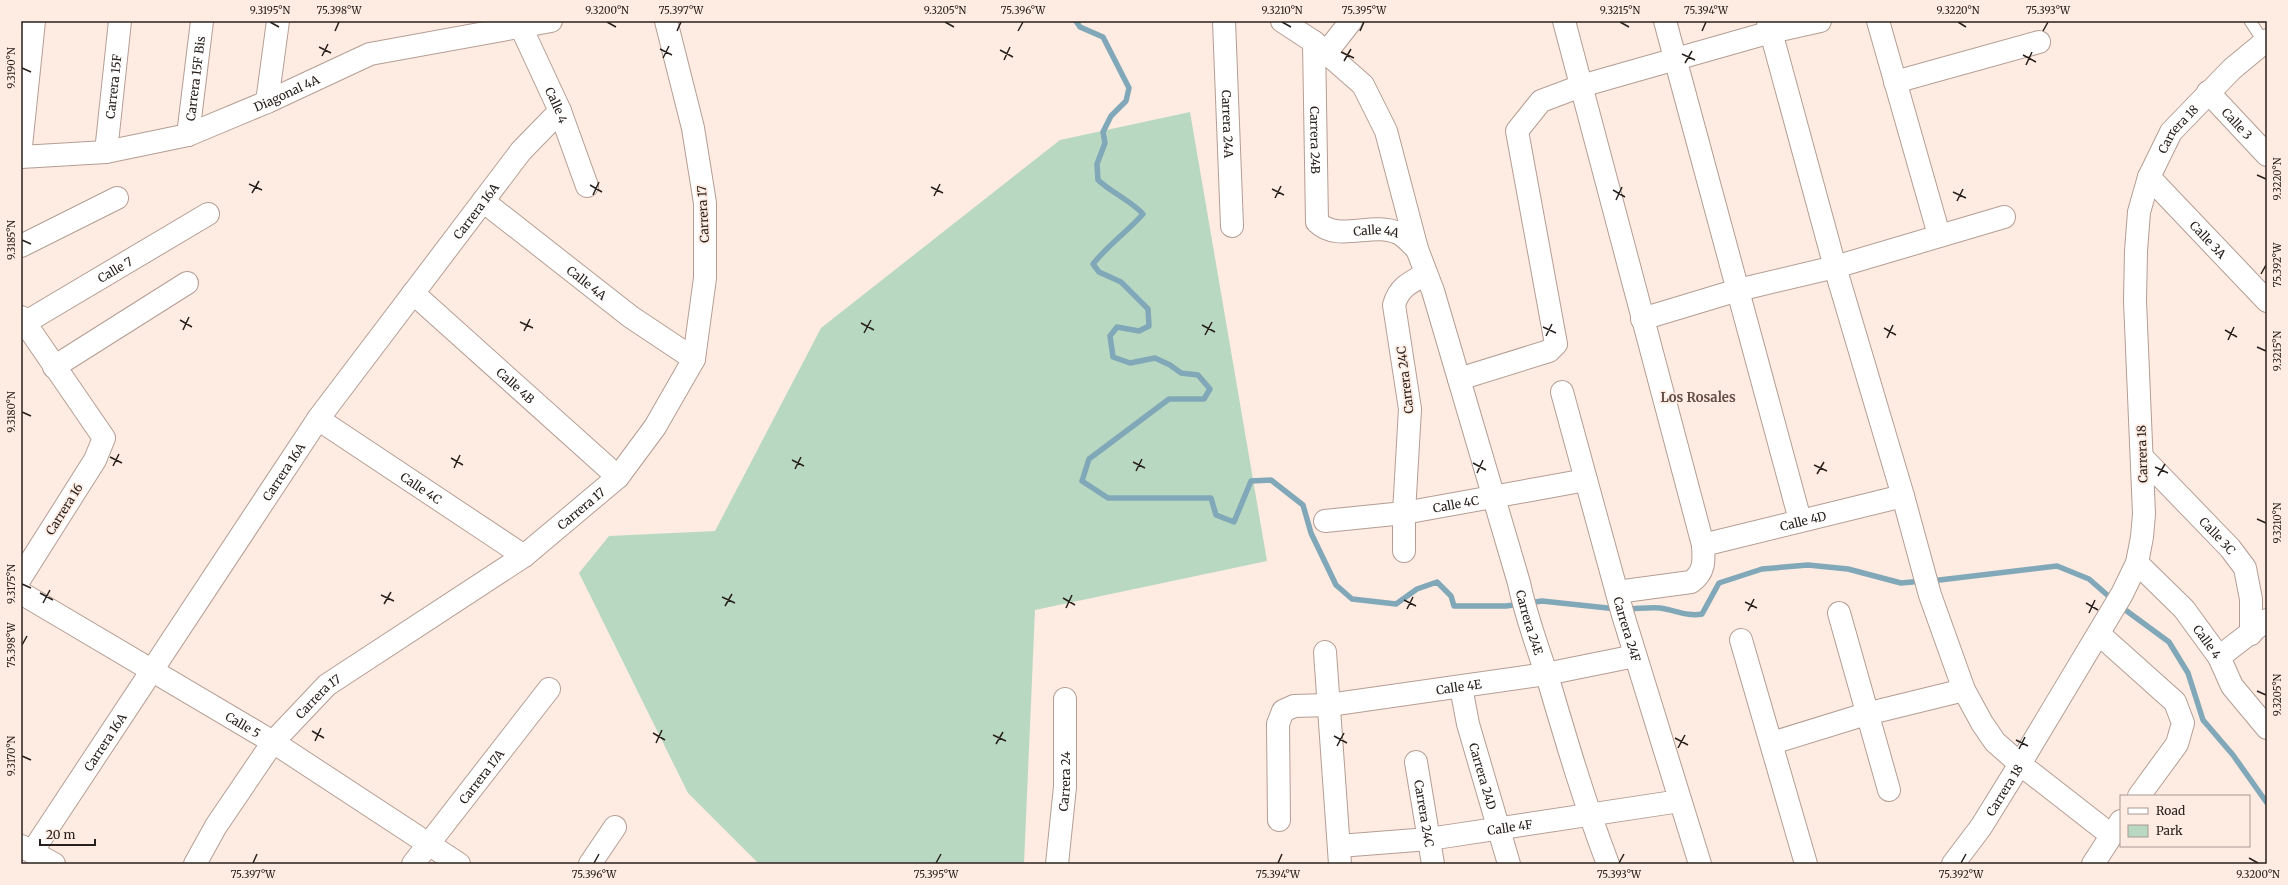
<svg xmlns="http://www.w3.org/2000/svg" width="2288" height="885" font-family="Merriweather,serif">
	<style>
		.green { fill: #b9d8c1 }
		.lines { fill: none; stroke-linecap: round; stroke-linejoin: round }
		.stream { stroke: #81a8b8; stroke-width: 5.5 }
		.service-casing { stroke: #b49e94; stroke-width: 13 }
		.minor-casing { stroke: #b49e94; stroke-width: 24 }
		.tertiary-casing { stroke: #b49e94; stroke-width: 24 }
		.service { stroke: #fff; stroke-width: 11 }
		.minor { stroke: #fff; stroke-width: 22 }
		.tertiary { stroke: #fff; stroke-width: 22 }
		.ticks { fill: none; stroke: #28201c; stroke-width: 1.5 }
		.labels { text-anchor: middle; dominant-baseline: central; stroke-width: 3.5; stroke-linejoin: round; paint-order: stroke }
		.street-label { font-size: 12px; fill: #28201c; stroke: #feebe2 }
		.neighbourhood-label { font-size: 13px; font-weight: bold; fill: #624f46; stroke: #feebe2 }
		.neatline { fill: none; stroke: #28201c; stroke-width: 1.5 }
		.ticks-label { font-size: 10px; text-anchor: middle; fill: #28201c }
	</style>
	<rect width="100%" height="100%" fill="#feebe2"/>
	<!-- green -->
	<path class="green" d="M1190,112L1267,561L1035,610L1024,864H759L688,793L579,573L609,536L715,531L821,328L1060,140Z"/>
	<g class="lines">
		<!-- stream -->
		<g class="stream">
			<path d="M1076,21L1080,27L1103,37L1129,88L1126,101L1111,116L1103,132L1105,143L1097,164L1098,180C1112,193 1130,200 1143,214C1127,232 1108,245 1093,264L1099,272L1121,282L1148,309L1149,326L1139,331L1117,327L1110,336L1113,357L1130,363L1155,358L1170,365L1181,373L1198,375L1210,389L1204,399H1169L1089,459L1082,481L1108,498H1211L1216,515L1234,522L1251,481L1271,480L1303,505L1311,533L1336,585L1352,599L1396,604L1417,589L1437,582L1451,596L1454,606H1506L1520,604"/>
			<path d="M1931,581L2057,566L2089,579L2113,600"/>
			<path d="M1528,603L1542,601L1617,609"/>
			<path d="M2120,606L2169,642L2188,673L2203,720L2233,755L2267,803"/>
			<path d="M1626,609C1637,609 1649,607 1660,608C1675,610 1688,617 1702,614L1719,583L1762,569L1808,565L1848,569L1901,583L1923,581"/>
		</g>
		<!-- service casing -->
		<g class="service-casing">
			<path id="service" d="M2250,21L2264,42"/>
		</g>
		<!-- minor casing -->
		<g class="minor-casing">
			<g id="minor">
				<path id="s1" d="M1224,21L1232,226"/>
				<path id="s2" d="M1282,21L1314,42L1363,85L1386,131L1417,249L1433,291L1519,583C1526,617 1538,648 1549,682C1567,743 1585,804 1608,864"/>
				<path d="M1564,21L1703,545C1704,561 1705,572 1691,582L1617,592"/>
				<path d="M1665,21L1800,520"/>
				<path d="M1768,21L1835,267L1903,496L1930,595L1964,690L1982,723L1995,742L2020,764L2111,835"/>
				<path d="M1878,21L1939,235"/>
				<path id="s3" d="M521,27L560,111L587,186"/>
				<path id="s4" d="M1314,42L1317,222C1338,243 1372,221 1398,233C1405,236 1411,244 1417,249"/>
				<path d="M1326,53L1351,21"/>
				<path d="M1895,82L2039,42"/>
				<path id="s5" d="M2208,92L2267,155"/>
				<path d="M267,102L278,21"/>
				<path id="s6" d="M188,135L202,21"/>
				<path d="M21,146L34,21"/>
				<path id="s7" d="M106,152L120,21"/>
				<path id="s8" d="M21,157L106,152L188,135L267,102L370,54L551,21"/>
				<path id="s9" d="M2149,177L2267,301"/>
				<path id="s10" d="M483,201L631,317L694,359"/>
				<path d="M21,246L117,198"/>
				<path id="s11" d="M413,293L618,477"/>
				<path d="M21,317L104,438L95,460L21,577"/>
				<path d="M1642,319L1738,290L1835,267L2004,217"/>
				<path id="s12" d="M21,325L208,214"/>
				<path d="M54,367L187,283"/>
				<path d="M1459,379L1549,351L1556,344L1517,131L1541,101L1581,86L1771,32L1820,21"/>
				<path id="s13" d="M1562,392L1623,615L1700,864"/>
				<path id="s14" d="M318,419L524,556"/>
				<path id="s15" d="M2142,457L2230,548L2245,568L2251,599V634"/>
				<path id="s16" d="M1325,521L1404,513L1586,480"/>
				<path id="s17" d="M1703,545L1903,496"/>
				<path d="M1404,551V513L1410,409L1394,305C1399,287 1411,282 1426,274"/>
				<path id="s18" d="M2137,563L2184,609L2219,657L2232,686L2267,728"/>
				<path id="s19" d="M21,593L273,742L459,864"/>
				<path d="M1839,613L1889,790"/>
				<path d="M2099,634L2175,702L2183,723L2177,744L2139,796"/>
				<path d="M1741,640L1806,864"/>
				<path d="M1325,652L1340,864"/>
				<path d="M2219,657L2267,620"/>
				<path id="s20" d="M1461,687L1468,724L1509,864"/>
				<path d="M1772,743L1866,714L1964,690"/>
				<path id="s21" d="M1416,762L1433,864"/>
				<path id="s22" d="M1279,820L1278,724L1283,711L1294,706L1329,705L1546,674L1635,656"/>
				<path d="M21,846L54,864"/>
				<path id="s23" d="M1339,846L1429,839L1680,801"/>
				<path id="s24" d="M32,852L318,419L521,151L560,111"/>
				<path id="s25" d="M195,864L216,826L273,742L327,685L524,556L618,477L655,427L694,359L705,278V203L693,128L666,21"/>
				<path id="s26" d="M413,864L549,689"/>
				<path d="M590,864L615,827"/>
				<path id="s27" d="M1057,864L1065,787V699"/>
				<path d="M2093,864L2121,821"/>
			</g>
		</g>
		<!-- tertiary casing -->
		<g class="tertiary-casing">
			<g id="tertiary">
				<path id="s28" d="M1953,864L1981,827L2020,764L2122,594L2137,563L2142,537L2144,514L2135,301L2136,251L2139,212L2149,177L2171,132L2232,69L2267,40"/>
			</g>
		</g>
		<!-- service -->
		<use href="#service" class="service"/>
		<!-- minor -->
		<use href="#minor" class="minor"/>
		<!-- tertiary -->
		<use href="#tertiary" class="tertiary"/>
	</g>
	<!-- ticks -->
	<path class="ticks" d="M270,22L279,27M607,22L616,27M945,22L954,27M1282,22L1291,27M1620,22L1629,27M1958,22L1966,27M335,31L339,22M677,31L681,22M1018,31L1023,22M1360,31L1364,22M1702,31L1706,22M2043,31L2048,22M319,47L331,53M660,49L672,55M1000,50L1013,57M1341,52L1354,58M1682,54L1695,60M2023,55L2036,62M322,56L328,44M663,58L669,46M1004,60L1010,47M1344,61L1351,49M1685,63L1692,51M2026,65L2032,52M22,68L31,72M2257,175L2266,179M249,184L262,190M590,185L602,192M931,187L943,193M1272,189L1284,195M1613,190L1625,197M1953,192L1966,198M252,193L259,181M593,195L599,182M934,196L940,184M1275,198L1281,186M1616,200L1622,187M1957,201L1963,189M22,240L31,244M2261,274L2266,265M180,320L192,327M520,322L533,328M861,323L874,330M1202,325L1215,332M1543,327L1556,333M1884,328L1896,335M183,330L189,317M2225,330L2237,337M524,331L530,319M864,333L871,320M1205,335L1212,322M1546,336L1552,324M1887,338L1893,325M2228,340L2234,327M2257,347L2266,351M22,412L31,416M110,457L122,463M451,458L463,465M792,460L804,466M1133,462L1145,468M1473,463L1486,470M1814,465L1827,471M113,466L119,454M2155,467L2168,473M454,468L460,455M795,469L801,457M1136,471L1142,459M1477,473L1483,460M1817,474L1824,462M2158,476L2165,464M2257,519L2266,523M22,584L31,588M40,593L53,600M381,595L394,601M722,597L735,603M1063,598L1075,605M1404,600L1416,606M1745,602L1757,608M43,603L50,590M2086,603L2098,610M384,604L391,592M725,606L732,594M1066,608L1072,595M1407,609L1413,597M1748,611L1754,599M2089,613L2095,600M22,645L27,636M2257,691L2266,695M312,731L324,738M653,733L665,740M993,735L1006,741M1334,736L1347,743M1675,738L1688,745M2016,740L2028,746M315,741L321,728M656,743L662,730M996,744L1003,732M1337,746L1344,733M1678,748L1685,735M2019,749L2025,737M22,756L31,760M2249,858L2258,863M253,863L257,854M594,863L599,854M936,863L941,854M1278,863L1282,854M1619,863L1624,854M1961,863L1966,854"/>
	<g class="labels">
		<!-- street labels -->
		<g class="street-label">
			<text stroke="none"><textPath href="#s6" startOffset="57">Carrera 15F Bis</textPath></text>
			<text stroke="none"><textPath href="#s7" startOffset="66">Carrera 15F</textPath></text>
			<text stroke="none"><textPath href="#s8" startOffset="276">Diagonal 4A</textPath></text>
			<text stroke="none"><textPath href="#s3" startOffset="86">Calle 4</textPath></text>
			<text stroke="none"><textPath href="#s1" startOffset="103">Carrera 24A</textPath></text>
			<text stroke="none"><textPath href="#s5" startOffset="43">Calle 3</textPath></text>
			<text stroke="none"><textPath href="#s28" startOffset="798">Carrera 18</textPath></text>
			<text stroke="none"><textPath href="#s4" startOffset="98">Carrera 24B</textPath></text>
			<text stroke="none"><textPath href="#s24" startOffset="780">Carrera 16A</textPath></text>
			<text transform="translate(703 214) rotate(-93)">Carrera 17</text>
			<text stroke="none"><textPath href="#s4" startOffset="242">Calle 4A</textPath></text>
			<text stroke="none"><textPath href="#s9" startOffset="86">Calle 3A</textPath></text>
			<text stroke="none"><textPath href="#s12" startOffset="109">Calle 7</textPath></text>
			<text stroke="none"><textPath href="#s10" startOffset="132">Calle 4A</textPath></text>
			<text transform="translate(1405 380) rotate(-97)">Carrera 24C</text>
			<text stroke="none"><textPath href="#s11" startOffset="138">Calle 4B</textPath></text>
			<text transform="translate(2142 454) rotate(-92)">Carrera 18</text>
			<text stroke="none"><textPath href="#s24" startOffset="456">Carrera 16A</textPath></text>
			<text stroke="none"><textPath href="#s14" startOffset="124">Calle 4C</textPath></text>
			<text stroke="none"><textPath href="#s16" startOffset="132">Calle 4C</textPath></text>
			<text transform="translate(64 509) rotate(-58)">Carrera 16</text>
			<text stroke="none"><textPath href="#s25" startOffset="533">Carrera 17</textPath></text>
			<text stroke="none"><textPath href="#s17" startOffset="103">Calle 4D</textPath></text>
			<text stroke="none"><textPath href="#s15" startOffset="109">Calle 3C</textPath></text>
			<text stroke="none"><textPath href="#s2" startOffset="667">Carrera 24E</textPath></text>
			<text stroke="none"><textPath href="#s13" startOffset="246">Carrera 24F</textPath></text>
			<text stroke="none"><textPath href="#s18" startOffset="106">Calle 4</textPath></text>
			<text stroke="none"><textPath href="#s22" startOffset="288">Calle 4E</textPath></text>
			<text stroke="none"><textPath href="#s25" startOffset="209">Carrera 17</textPath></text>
			<text stroke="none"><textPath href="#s19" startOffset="258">Calle 5</textPath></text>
			<text stroke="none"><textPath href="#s24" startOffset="132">Carrera 16A</textPath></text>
			<text stroke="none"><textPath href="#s26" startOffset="111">Carrera 17A</textPath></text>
			<text stroke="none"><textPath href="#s20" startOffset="92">Carrera 24D</textPath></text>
			<text stroke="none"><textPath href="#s27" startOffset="83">Carrera 24</textPath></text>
			<text stroke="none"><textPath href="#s28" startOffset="90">Carrera 18</textPath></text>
			<text stroke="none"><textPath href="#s21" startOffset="52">Carrera 24C</textPath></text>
			<text stroke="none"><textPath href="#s23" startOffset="172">Calle 4F</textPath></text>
		</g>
		<!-- neighbourhood labels -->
		<g class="neighbourhood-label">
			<text x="1698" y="397">Los Rosales</text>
		</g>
	</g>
	<!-- border -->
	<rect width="2288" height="885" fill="none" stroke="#feebe2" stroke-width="44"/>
	<!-- legend -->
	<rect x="2120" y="795" width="130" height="52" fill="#feebe2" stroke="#a89a93"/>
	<rect x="2128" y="808" width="20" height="6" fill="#ffffff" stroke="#a89a93"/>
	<text x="2156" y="815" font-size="12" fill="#28201c">Road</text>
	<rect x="2128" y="825" width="20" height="12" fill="#b9d8c1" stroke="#a89a93"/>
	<text x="2156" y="835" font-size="12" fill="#28201c">Park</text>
	<!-- scale -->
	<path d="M40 839v6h55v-6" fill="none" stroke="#28201c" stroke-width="2"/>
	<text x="46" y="839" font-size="12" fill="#28201c" stroke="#feebe2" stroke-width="3" paint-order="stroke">20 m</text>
	<rect x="22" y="22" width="2244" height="841" class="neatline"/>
	<g class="ticks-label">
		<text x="270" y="14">9.3195°N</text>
		<text x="339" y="14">75.398°W</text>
		<text x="607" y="14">9.3200°N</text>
		<text x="681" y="14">75.397°W</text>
		<text x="945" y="14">9.3205°N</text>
		<text x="1023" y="14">75.396°W</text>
		<text x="1282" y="14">9.3210°N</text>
		<text x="1364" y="14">75.395°W</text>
		<text x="1620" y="14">9.3215°N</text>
		<text x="1706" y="14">75.394°W</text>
		<text x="1958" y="14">9.3220°N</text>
		<text x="2048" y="14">75.393°W</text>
		<text transform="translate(11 68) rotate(-90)" y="4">9.3190°N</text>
		<text transform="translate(2277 179) rotate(-90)" y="4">9.3220°N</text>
		<text transform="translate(11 240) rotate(-90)" y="4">9.3185°N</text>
		<text transform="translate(2277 265) rotate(-90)" y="4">75.392°W</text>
		<text transform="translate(2277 351) rotate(-90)" y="4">9.3215°N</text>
		<text transform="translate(11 412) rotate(-90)" y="4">9.3180°N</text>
		<text transform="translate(2277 523) rotate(-90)" y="4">9.3210°N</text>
		<text transform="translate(11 584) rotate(-90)" y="4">9.3175°N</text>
		<text transform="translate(11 645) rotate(-90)" y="4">75.398°W</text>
		<text transform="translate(2277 695) rotate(-90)" y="4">9.3205°N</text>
		<text transform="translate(11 756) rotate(-90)" y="4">9.3170°N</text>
		<text x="253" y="878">75.397°W</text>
		<text x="594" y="878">75.396°W</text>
		<text x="936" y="878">75.395°W</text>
		<text x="1278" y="878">75.394°W</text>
		<text x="1619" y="878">75.393°W</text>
		<text x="1961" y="878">75.392°W</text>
		<text x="2258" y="878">9.3200°N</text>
	</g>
</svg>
